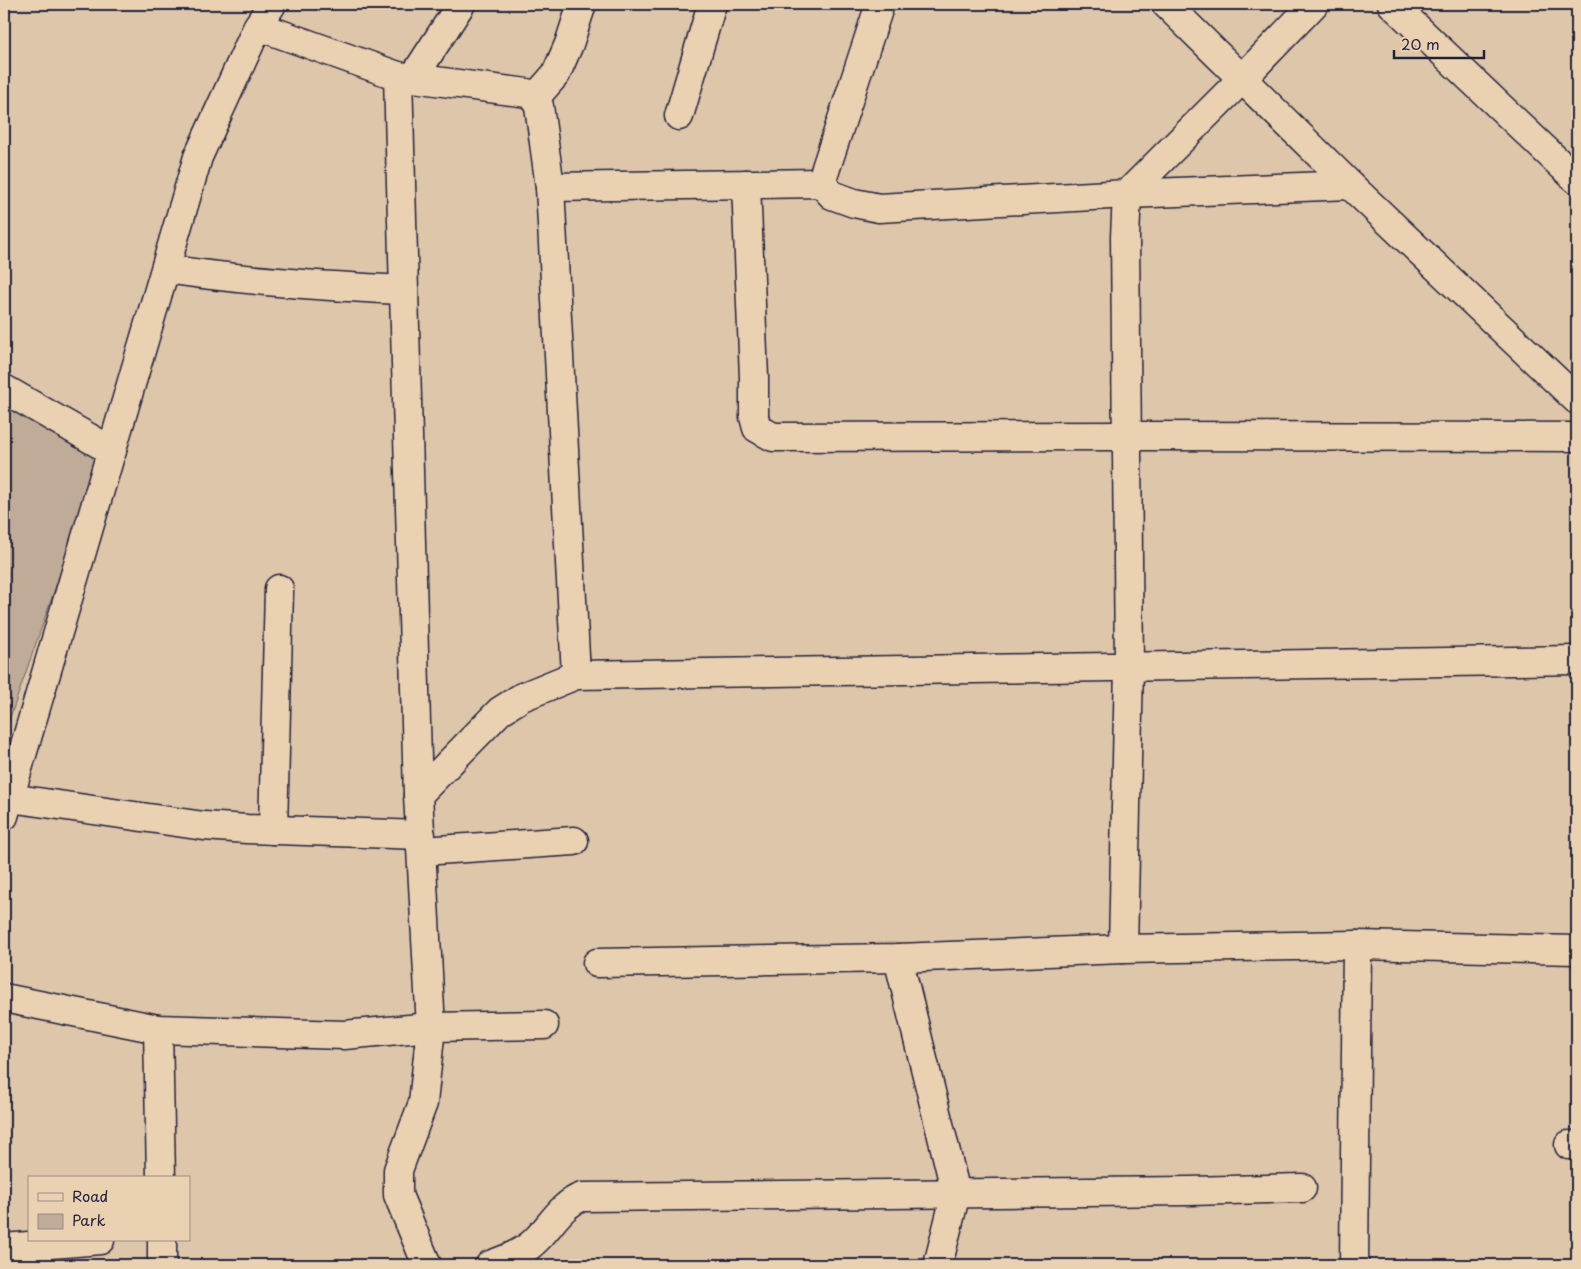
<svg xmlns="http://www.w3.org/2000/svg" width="1581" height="1269" font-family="'Playpen Sans',sans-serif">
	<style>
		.green { fill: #bfab98; stroke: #70666a }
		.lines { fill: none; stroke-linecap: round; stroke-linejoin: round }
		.street-casing { stroke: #22223b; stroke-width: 31 }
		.street { stroke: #ead1b2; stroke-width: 28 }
	</style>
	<rect width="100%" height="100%" fill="#dec6ab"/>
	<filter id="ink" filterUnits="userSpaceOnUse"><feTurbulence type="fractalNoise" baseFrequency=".02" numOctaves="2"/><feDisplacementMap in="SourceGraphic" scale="10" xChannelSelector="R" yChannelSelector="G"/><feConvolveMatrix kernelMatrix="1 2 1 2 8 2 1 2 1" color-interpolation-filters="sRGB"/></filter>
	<g filter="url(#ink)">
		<!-- green -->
		<path class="green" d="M4,393L104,448L4,735Z"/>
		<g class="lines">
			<!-- street casing -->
			<g class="street-casing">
				<g id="street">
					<path d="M880,4L821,183L832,195L854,203L879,208L1127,194L1350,185"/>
					<path d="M1166,4L1350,185L1577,400"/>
					<path d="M1392,4L1577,180"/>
					<path d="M258,26L398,76L418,795L431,1027L423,1103L398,1170V1195L427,1265"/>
					<path d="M398,76L527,93L535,98L539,106L550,187L576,675"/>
					<path d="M413,78L461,4"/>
					<path d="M535,98L556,74L569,44L582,4"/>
					<path d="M679,116L712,4"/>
					<path d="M746,184L754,377V417L757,428L773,437L1127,436L1577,437"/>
					<path d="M550,187L821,183"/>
					<path d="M166,269C245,281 323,286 404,290"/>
					<path d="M4,389L112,451"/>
					<path d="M418,795L500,711L522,697L576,675L1577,660"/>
					<path d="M10,798L204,826L247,829L421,835"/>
					<path d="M4,816L198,157L258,26L272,4"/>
					<path d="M273,830L279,589"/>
					<path d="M422,851L574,841"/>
					<path d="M1123,949L1129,666L1125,237L1127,194L1242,79L1314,4"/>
					<path d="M898,958L956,1193L938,1265"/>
					<path d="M597,963L898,958L1123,949L1357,945L1577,950"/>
					<path d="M4,998L158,1029L344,1035L431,1027L544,1025"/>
					<path d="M158,1029L161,1178"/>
					<path d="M1569,1145H1577"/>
					<path d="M162,1240V1265"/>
					<path d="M4,1248L100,1240"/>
					<path d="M490,1265C507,1259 525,1252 537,1239C552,1224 562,1204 582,1197L1190,1191L1302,1188"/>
					<path d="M1354,1265L1357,945"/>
				</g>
			</g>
			<!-- street -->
			<use href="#street" class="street"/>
		</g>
	</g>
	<!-- margin -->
	<rect width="1581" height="1269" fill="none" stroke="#ead1b2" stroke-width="20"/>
	<rect x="10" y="10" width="1561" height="1249" fill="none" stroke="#22223b" stroke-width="2" filter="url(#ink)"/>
	<!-- legend -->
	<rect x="28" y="1176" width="162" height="65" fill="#ead1b2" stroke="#9a8b82"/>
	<rect x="38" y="1193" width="25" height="8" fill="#ead1b2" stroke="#9a8b82"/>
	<text x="72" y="1202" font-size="15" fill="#22223b">Road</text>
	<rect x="38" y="1214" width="25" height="15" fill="#bfab98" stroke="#9a8b82"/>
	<text x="72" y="1226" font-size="15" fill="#22223b">Park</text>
	<!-- scale -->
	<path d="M1394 50v8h90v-8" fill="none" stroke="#22223b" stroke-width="2.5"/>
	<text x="1401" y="50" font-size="15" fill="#22223b" stroke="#ead1b2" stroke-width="4" paint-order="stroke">20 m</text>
</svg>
